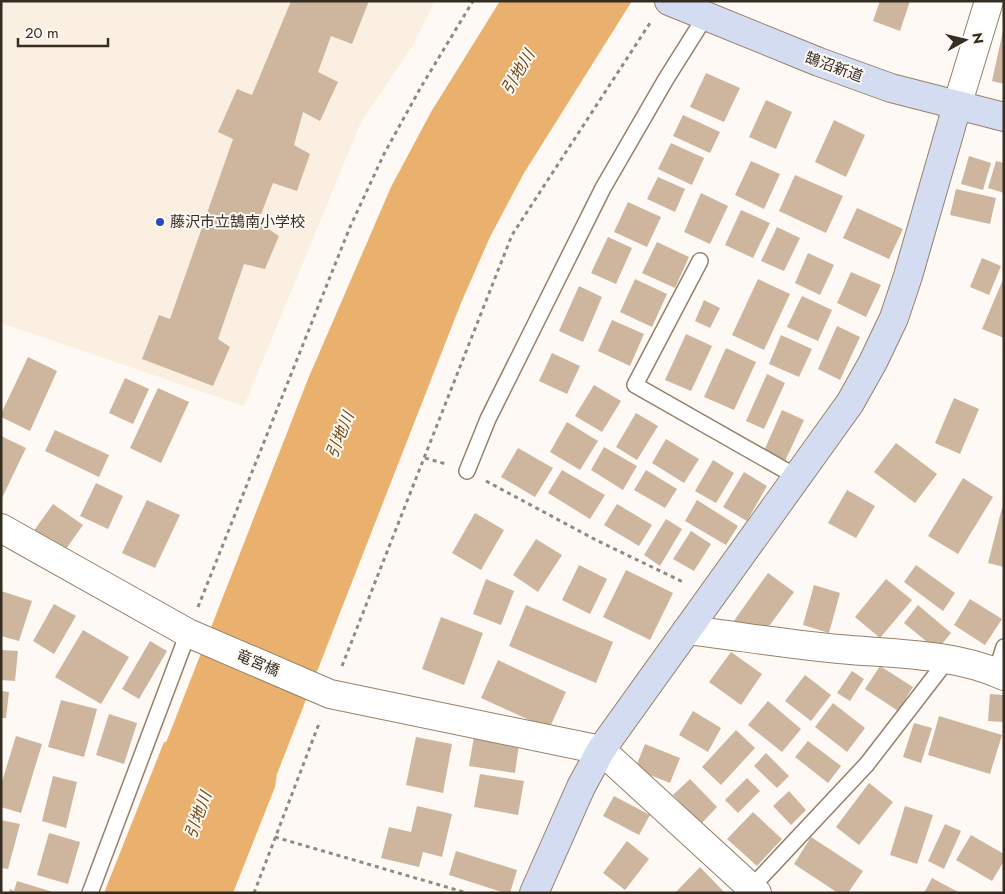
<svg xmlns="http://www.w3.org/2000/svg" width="1005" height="894" font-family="Jost,'Noto Sans JP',sans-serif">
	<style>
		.built { fill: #fbefe2 }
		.water { fill: #eab16e }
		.building { fill: #cdb69d }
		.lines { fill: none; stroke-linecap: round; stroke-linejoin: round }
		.lane-casing { stroke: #968069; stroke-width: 18 }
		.street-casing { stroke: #968069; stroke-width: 30 }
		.secondary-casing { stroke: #968069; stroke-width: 30 }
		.path { stroke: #918a82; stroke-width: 3; stroke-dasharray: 4 4; stroke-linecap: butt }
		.lane { stroke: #fff; stroke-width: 15 }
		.street { stroke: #fff; stroke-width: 28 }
		.secondary { stroke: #d3dcf0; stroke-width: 28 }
		.poi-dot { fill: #294aba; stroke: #fef9f4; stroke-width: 2 }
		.labels { text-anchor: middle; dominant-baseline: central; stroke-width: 4; stroke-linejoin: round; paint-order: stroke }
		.street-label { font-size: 15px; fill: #352c22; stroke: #fef9f4 }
		.poi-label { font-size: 15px; fill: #352c22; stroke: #fef9f4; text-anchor: start }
		.water-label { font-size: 16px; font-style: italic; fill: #6e4916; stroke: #fef9f4 }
	</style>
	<rect width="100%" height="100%" fill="#fef9f4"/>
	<!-- built -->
	<path class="built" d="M1,1H435L412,47L361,122L244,406L1,323Z"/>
	<!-- water -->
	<path class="water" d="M500,1H632L524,173L490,237L461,303L277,774L275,787L233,893H104L164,742H166L169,735L308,379L391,187L431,112Z"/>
	<!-- building -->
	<g class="building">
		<path d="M291,1H369L352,44L331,36L318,72L338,82L320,121L303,112L294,145L310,154L297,191L273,183L258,222L279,236L265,269L244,264L218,339L230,347L213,386L142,359L159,315L170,319L233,139L218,132L237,89L252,95Z"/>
		<path d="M880,1H910L900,31L873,21Z"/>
		<path d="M1003,31H1004V84L992,81Z"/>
		<path d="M706,73L740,88L724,122L690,107Z"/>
		<path d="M766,100L792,112L776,149L749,137Z"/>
		<path d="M683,115L720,132L710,153L673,136Z"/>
		<path d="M834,120L865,135L846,177L815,162Z"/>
		<path d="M671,143L704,158L692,185L658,169Z"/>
		<path d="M969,156L991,163L983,190L961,184Z"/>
		<path d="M751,161L780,174L764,209L735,195Z"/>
		<path d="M996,161L1004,163V193L988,188Z"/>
		<path d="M795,175L843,196L826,233L779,211Z"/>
		<path d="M658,177L685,189L675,212L647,199Z"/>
		<path d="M956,189L996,198L990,224L950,215Z"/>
		<path d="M701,193L728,206L710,244L684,232Z"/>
		<path d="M628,202L661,217L647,247L614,232Z"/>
		<path d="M857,208L903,229L889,259L843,238Z"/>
		<path d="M741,210L770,223L753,258L725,245Z"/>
		<path d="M777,227L800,238L784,271L761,261Z"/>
		<path d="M608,237L632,248L616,284L591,273Z"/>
		<path d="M657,242L689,257L675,288L642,273Z"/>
		<path d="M808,253L834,265L820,295L795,283Z"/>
		<path d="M982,258L1001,266L989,295L970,287Z"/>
		<path d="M851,272L881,285L866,317L837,303Z"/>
		<path d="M1004,277V338L982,329Z"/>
		<path d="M635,279L667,294L652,327L620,312Z"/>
		<path d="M758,279L790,294L764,350L732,335Z"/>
		<path d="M579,286L602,297L583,342L559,331Z"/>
		<path d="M802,296L832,310L818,341L787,327Z"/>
		<path d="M704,300L720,308L710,328L695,321Z"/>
		<path d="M612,320L644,334L630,366L598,351Z"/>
		<path d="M837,326L860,337L840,380L818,369Z"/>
		<path d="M686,334L712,346L691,391L665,380Z"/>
		<path d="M781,335L812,349L799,377L769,364Z"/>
		<path d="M726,348L756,362L734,410L704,397Z"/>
		<path d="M552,353L580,366L567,394L539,381Z"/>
		<path d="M28,357L57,371L30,431L1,417V414Z"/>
		<path d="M767,374L785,383L764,429L746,421Z"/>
		<path d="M125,378L149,389L133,424L109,413Z"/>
		<path d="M594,385L621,401L602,432L575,416Z"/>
		<path d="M158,388L189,402L161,463L130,448Z"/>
		<path d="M954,398L979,409L960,454L935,443Z"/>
		<path d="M782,410L804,420L785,461L764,451Z"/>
		<path d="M636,413L658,426L637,460L616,447Z"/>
		<path d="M567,422L598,441L580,470L550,452Z"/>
		<path d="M55,430L109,455L99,477L45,451Z"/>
		<path d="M1,436L26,448L1,500Z"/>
		<path d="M666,439L699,459L684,483L652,463Z"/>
		<path d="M896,443L937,474L915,503L874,472Z"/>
		<path d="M604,447L637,466L623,490L591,470Z"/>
		<path d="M518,448L553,468L535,497L501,477Z"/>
		<path d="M713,460L734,473L716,503L695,491Z"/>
		<path d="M562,470L605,495L590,519L548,493Z"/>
		<path d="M646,470L677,489L665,508L634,490Z"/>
		<path d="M744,472L767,486L747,521L723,507Z"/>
		<path d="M963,478L993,497L958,554L928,536Z"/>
		<path d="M96,483L123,496L108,529L80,516Z"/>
		<path d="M847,490L875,506L856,538L828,523Z"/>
		<path d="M147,500L180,515L155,568L122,553Z"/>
		<path d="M697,500L738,526L726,545L685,521Z"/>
		<path d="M53,504L83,525L63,553L33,532Z"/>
		<path d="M617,504L652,525L639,546L604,525Z"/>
		<path d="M1002,508H1004V567L988,563Z"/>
		<path d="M475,513L504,530L481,570L452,553Z"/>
		<path d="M666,519L682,529L660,566L644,555Z"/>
		<path d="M691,531L711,544L694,571L673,559Z"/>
		<path d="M536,539L562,555L538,592L513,575Z"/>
		<path d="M579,565L607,579L590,614L562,600Z"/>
		<path d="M916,565L955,593L943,611L904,582Z"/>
		<path d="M626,570L673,593L650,640L603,617Z"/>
		<path d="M768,573L794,592L770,625L744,634L731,625Z"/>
		<path d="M486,579L514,591L501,625L473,614Z"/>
		<path d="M886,579L912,600L880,638L855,617Z"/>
		<path d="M814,585L840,593L829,633L803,625Z"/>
		<path d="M1,591L32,601L19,641L1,636Z"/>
		<path d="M970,599L1002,619L985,645L954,625Z"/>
		<path d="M54,604L76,616L54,654L33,641Z"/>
		<path d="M526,605L613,642L596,683L509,646Z"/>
		<path d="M918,605L951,633L937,650L904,623Z"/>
		<path d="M441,617L483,633L464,685L422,669Z"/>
		<path d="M83,630L129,657L101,704L55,677Z"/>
		<path d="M150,641L167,651L139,699L122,689Z"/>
		<path d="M1,650L18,651L15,681L1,680Z"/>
		<path d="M731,652L762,674L741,705L709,682Z"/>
		<path d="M498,660L566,692L549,729L481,698Z"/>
		<path d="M880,666L913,687L898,711L865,689Z"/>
		<path d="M852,671L864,679L850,701L837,693Z"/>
		<path d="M805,675L831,695L811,721L785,701Z"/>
		<path d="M1,691L9,692L6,718H1Z"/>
		<path d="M990,694L1004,695V722L988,721Z"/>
		<path d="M61,700L97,709L84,757L48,747Z"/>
		<path d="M768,701L801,729L782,752L748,725Z"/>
		<path d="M833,703L865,728L847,752L815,727Z"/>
		<path d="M693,711L721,728L708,752L679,735Z"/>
		<path d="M109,714L137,723L124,764L96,755Z"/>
		<path d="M939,716L1002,735L990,774L928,755Z"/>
		<path d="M914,723L932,728L921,763L903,757Z"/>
		<path d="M736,730L755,748L721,785L702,767Z"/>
		<path d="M16,736L42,744L21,813L1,807V785Z"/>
		<path d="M474,736L519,744L515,773L469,766Z"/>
		<path d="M416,737L452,744L443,793L406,785Z"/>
		<path d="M808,741L841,766L828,783L795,757Z"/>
		<path d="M645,744L680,758L670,783L635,769Z"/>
		<path d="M766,753L789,776L777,788L754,766Z"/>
		<path d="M480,774L524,781L518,815L474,807Z"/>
		<path d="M53,776L77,782L66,828L42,821Z"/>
		<path d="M747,778L760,791L738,813L725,800Z"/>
		<path d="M690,779L717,807L701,824L673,795Z"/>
		<path d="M869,783L893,802L859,845L836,827Z"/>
		<path d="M789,791L806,810L791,825L773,806Z"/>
		<path d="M614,796L650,815L639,835L603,816Z"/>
		<path d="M417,806L452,814L442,857L423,852L419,867L381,858L389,827L411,832Z"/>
		<path d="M905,806L933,815L917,864L890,855Z"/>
		<path d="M753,812L782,839L757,866L727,839Z"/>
		<path d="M1,820L20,824L8,869L1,868Z"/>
		<path d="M945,824L961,831L944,869L928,861Z"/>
		<path d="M49,833L80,842L68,884L37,875Z"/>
		<path d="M971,835L1004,854V861L992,881L956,860Z"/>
		<path d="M811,837L863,871L848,893H838L794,864Z"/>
		<path d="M627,841L649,859L625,890L603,873Z"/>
		<path d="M456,851L517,870L510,893H505L449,875Z"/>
		<path d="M700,867L725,893H675Z"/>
		<path d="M932,878L960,893H924Z"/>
		<path d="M17,881L53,892V893H9L10,889L14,891Z"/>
	</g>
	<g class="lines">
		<!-- lane casing -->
		<g class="lane-casing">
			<g id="lane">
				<path d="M700,261L635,385L797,477"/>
				<path d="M467,471L488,419L603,188L666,79L705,17"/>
				<path d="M996,672L1004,647"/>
				<path d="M747,892L867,764L948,659"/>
				<path d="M90,893L188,633"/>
			</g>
		</g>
		<!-- street casing -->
		<g class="street-casing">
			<g id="street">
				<path d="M957,106L989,1"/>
				<path d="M1,528L188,633L330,694L601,750L757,893"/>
				<path d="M687,630C737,636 788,644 839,649C892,654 955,653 1004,676"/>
			</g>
		</g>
		<!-- secondary casing -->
		<g class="secondary-casing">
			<g id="secondary">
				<path d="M669,1L819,62L891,88L1004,117"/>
				<path d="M534,893L581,787L601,750L850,403L873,362L894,318L908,276L957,106"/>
			</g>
		</g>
		<!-- path -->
		<g class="path">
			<path d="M425,458L446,464"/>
			<path d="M486,481L596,540L685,583"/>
			<path d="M198,607L350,227L384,154L421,87L473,1"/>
			<path d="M342,666L512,235L650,23"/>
			<path d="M275,837L467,893"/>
			<path d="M254,893L320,721"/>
		</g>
		<!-- lane -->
		<use href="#lane" class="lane"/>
		<!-- street -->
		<use href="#street" class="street"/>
		<!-- secondary -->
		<use href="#secondary" class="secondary"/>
	</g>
	<!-- markers -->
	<circle class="poi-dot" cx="160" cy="222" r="5"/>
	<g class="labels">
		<!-- street labels -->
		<g class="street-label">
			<text transform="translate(834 67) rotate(20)">鵠沼新道</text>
			<text transform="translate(258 663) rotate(23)">竜宮橋</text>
		</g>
		<!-- poi labels -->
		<g class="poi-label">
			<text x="170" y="222">藤沢市立鵠南小学校</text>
		</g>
		<!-- water labels -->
		<g class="water-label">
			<text transform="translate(518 72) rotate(-59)">引地川</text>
			<text transform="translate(340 435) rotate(-68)">引地川</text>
			<text transform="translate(198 815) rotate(-70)">引地川</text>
		</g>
	</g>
	<!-- border -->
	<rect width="1005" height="894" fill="none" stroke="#352c22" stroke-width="5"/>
	<!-- north arrow -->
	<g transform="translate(965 40) rotate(82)" stroke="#fef9f4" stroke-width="4" paint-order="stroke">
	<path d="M0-4L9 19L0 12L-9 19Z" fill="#352c22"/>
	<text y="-8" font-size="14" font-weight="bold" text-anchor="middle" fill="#352c22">N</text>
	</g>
	<!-- scale -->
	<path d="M18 38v8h90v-8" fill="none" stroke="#352c22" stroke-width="2.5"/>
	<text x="25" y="38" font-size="15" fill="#352c22" stroke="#fef9f4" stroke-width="4" paint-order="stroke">20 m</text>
</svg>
